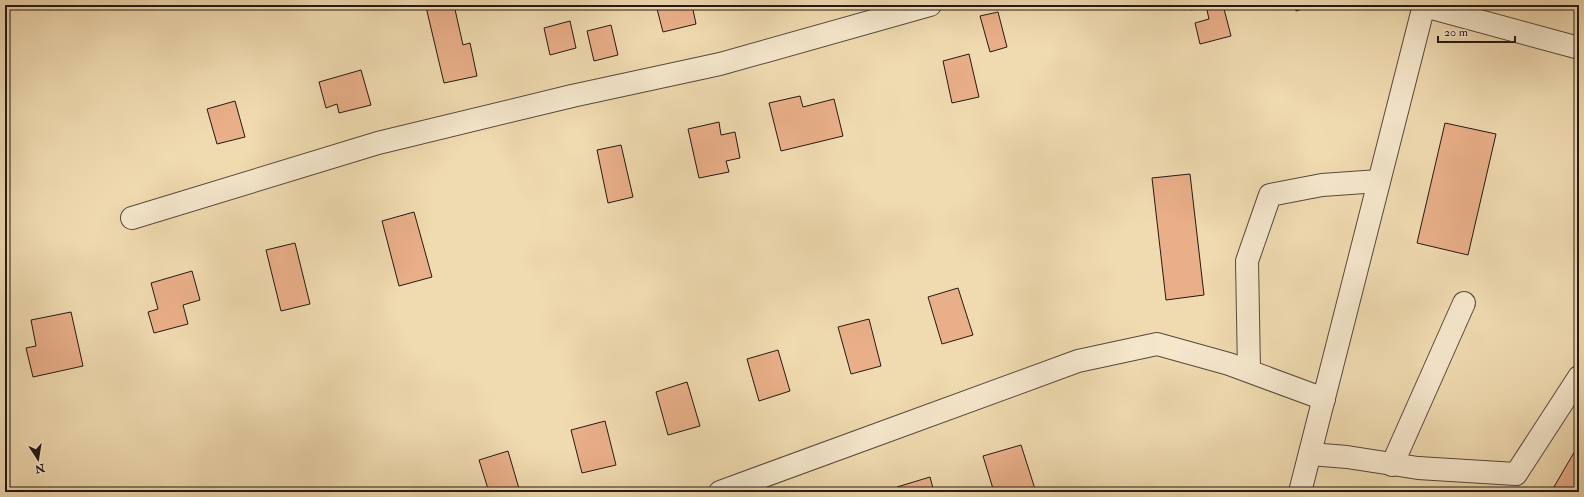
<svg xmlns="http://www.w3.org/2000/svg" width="1584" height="497" font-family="'IM FELL Double Pica',serif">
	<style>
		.building { fill: #e9af89; stroke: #241912 }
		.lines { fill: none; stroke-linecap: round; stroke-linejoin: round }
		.minor-casing { stroke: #57493a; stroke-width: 24 }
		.minor { stroke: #f5e7cc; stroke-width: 22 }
	</style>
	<rect width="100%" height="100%" fill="#f0dab0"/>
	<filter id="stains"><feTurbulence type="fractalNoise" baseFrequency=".005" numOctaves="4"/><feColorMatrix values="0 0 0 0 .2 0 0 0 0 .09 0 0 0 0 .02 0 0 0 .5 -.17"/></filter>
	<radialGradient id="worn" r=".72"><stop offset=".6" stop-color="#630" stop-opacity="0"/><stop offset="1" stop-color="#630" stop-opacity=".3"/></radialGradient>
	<!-- building -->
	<g class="building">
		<path d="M434,5H454L463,45L470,43L477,76L444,83L426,7Z"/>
		<path d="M656,5H692L696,24L663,32Z"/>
		<path d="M1190,5H1223L1231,36L1200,44L1195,23L1209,19L1206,6L1191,10Z"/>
		<path d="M1294,5H1315L1296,11Z"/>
		<path d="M998,12L1007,47L990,52L980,16Z"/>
		<path d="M570,21L576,48L550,55L544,28Z"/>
		<path d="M611,25L618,55L594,61L587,31Z"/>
		<path d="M969,54L979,97L952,103L943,61Z"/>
		<path d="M361,70L371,105L339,113L337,104L326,108L319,82Z"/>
		<path d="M800,96L803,107L834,99L843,136L781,151L769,103Z"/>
		<path d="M235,101L245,137L217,144L207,109Z"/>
		<path d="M719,122L721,135L735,132L740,158L726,161L729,172L699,178L688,129Z"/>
		<path d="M1445,123L1496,134L1468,255L1417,243Z"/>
		<path d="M621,145L633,197L608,203L597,150Z"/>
		<path d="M1190,174L1204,295L1166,300L1152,178Z"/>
		<path d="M414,212L432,277L399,286L382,221Z"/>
		<path d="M295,243L310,304L281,311L266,250Z"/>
		<path d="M192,271L200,300L183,305L188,324L154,333L148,312L158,309L151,283Z"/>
		<path d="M958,288L973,335L942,344L928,297Z"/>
		<path d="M71,312L83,366L33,377L26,348L36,346L31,320Z"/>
		<path d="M869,319L881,366L851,374L838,327Z"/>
		<path d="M778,350L790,391L759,401L747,359Z"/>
		<path d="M687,382L700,426L668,435L656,392Z"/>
		<path d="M605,421L616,465L582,473L571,430Z"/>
		<path d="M1579,444V492H1551Z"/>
		<path d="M1021,445L1035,489L1024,492H994L983,456Z"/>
		<path d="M508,451L520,492H489L479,460Z"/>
		<path d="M930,477L934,492H898L897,487Z"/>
	</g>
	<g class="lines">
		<!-- minor casing -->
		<g class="minor-casing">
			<g id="minor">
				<path d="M1424,6L1579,48"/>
				<path d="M132,218L378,143L572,96L720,64L930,5"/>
				<path d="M1249,371L1247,261L1270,195L1322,185L1379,181"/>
				<path d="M1310,454L1347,457L1418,468L1516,474L1579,377"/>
				<path d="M1392,465L1464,303"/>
				<path d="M720,492L1078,361L1157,344L1229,364L1324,399"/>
				<path d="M1300,492L1424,5"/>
			</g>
		</g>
		<!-- minor -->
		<use href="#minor" class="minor"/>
	</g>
	<!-- margin -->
	<rect width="1584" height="497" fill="none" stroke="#f0dab0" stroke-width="20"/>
	<rect x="6" y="6" width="1572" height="485" fill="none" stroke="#241912" stroke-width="2"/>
	<rect x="10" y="10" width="1564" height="477" fill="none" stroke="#241912"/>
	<!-- north arrow -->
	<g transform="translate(38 459) rotate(168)" stroke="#f5e7cc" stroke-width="3" paint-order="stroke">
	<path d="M0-3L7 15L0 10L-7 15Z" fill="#241912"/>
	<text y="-6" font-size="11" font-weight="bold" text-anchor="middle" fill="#241912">N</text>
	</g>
	<!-- scale -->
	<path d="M1438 36v6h77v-6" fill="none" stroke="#241912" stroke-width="2"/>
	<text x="1444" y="36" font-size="12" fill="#241912" stroke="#f5e7cc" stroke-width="3" paint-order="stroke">20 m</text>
	<rect width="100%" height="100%" filter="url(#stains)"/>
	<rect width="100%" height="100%" fill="url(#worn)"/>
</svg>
